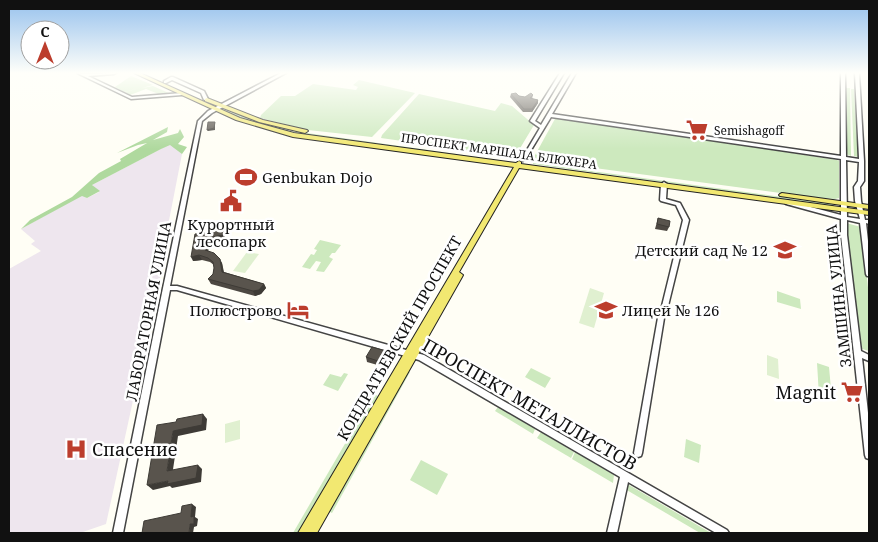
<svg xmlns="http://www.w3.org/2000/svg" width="878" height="542" font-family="'Noto Serif',serif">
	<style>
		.industrial { fill: #eee6ee }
		.green { fill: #cde9be }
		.forest { fill: #afd99e }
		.pitch { fill: #e0f0d0 }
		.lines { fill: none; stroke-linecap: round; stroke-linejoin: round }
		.minor-casing { stroke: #444; stroke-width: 3 }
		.major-casing { stroke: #222; stroke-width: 2 }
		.minor { fill: #fff; fill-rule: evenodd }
		.major { fill: #f2e871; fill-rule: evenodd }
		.wall { fill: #4d4842 }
		.shaded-wall { fill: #3e3b36 }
		.building { fill: #59544d; stroke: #3e3b36 }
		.labels { text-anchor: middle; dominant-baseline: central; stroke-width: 5; stroke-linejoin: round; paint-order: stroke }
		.far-poi-label { font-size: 12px; fill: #111; stroke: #fff; text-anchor: start }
		.far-street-label { font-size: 12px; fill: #111; stroke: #fff }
		.poi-label { font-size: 15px; fill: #111; stroke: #fff; text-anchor: start }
		.street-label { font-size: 15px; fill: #111; stroke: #fff }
		.near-poi-label { font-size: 18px; fill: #111; stroke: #fff; text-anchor: end }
		.near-street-label { font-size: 18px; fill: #111; stroke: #fff }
	</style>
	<rect width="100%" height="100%" fill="#fffef5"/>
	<!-- industrial -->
	<path class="industrial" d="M170,144L182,154L165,241L164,250H166L106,524L80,533H9V269L41,251L31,244L35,241L21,229L82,195L87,198L99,192L92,185Z"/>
	<!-- green -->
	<g class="green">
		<path d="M131,76L153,85L142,88L153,86L171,94L161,95L146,89L130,95L125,92L140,88L124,92L115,87Z"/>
		<path d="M359,80L415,93L372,137L308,130L260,118L261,115L281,96H295L313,84L356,90L358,87L353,85Z"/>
		<path d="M846,88H850L851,156L846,154Z"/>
		<path d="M851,89H854L858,157L854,156Z"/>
		<path d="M419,94L495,111L501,103L512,106L534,125L516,155L487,153L381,138L382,135Z"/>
		<path d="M221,108L257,122L300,132L514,162L299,133L246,120L220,109Z"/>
		<path d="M556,117L837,160L839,161V198L835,199L810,197L535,160L534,157Z"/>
		<path d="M533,163L834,204V206L533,164Z"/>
		<path d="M846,223L861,227L869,296V351L859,348Z"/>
		<path d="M320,240L341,245L335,253H332L329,257L333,259L324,272L316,271L321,262L316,261L310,269L302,267L311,254L314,255L317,250L314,249Z"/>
		<path d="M777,291L800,299L801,309L777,302Z"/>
		<path d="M817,363L829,367L832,400L819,396Z"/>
		<path d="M531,368L551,378L545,388L525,377Z"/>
		<path d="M406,370L410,372L332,513L328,511Z"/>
		<path d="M344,373L348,374L338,391L323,385L330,374L341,377Z"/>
		<path d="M374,394L378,396L299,533H293Z"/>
		<path d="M498,407L535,429L533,434L495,411Z"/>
		<path d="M541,432L574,452L571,458L537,438Z"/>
		<path d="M686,439L701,445L699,463L684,457Z"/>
		<path d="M575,452L614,475L613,483L572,459Z"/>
		<path d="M421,460L448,474L437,495L410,480Z"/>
		<path d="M627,485H629L711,533H700L625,489Z"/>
	</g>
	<!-- forest -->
	<path class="forest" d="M168,127L167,132L153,140L178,133L180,129L184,137L178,144L187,147L182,154L170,145L161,149L92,185L100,191L87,198L82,196L21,229L30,220L72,197L99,173L134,154L121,161L120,159L147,143L138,145L117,153Z"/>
	<!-- pitch -->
	<g class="pitch">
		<path d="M247,252L259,254L245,273L233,271Z"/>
		<path d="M590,288L604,293L594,328L579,323Z"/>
		<path d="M767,355L778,359L779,379L767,375Z"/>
		<path d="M240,420V439L225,443V424Z"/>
	</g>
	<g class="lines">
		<!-- minor casing -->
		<g class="minor-casing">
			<g id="minor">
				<path d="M77,73L84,74L116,73L114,74L88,76L132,97L182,93L184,94L182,95L131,99Z"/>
				<path d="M281,73H286L212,113L202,121L170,286H177L424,355L727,530L729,533H716L628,482L617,533H607L620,477L419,360L177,290H170L123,533H113L163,288L198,121L208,111Z"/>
				<path d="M560,73H564L535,121L541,125L572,73H576L552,114L841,156V73H845L846,157L859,159L855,73H859L864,161V181L860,187L861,201L865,220H869V224L866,223L869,250V276H867L866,274L860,223L847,220V235L861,351L869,355V361L862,358L869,422V459L866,458L865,455L841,235V219L786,204L785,203L788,201L841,215V159L551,117L525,160L523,161H521V160L540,128L530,121ZM846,160L859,162L858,181L854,187L855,201L860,219L847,217Z"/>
				<path d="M171,77H173L204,91L208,99L204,100L201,93L172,80L166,83H164V81Z"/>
				<path d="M664,182L667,184L666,199L680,203L689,220L668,306L665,312L642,453L641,456L638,457L635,456L634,453L659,312L662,306L683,220L676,205L661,201L660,200L661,184Z"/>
			</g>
		</g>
		<!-- major casing -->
		<g class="major-casing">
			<g id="major">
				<path d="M134,73H140L240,118L294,133L516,163L519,161L521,162V164L869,211V215L519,168L459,272L463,275L462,277L317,533H298L514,167L293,137L236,120Z"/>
				<path d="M207,98L263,120L307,130L308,131L305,133L259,122L205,101V99Z"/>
				<path d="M782,193L869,205V209L780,196L779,195L780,194Z"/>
			</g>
		</g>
		<!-- minor -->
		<use href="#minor" class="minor"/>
		<!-- major -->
		<use href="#major" class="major"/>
	</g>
	<!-- wall -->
	<g class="wall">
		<path d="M511,94L525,97L533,95L532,99L538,100V103L532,112H523L510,97Z"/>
		<path d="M658,218L669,227L667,231L655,229Z"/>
		<path d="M195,234L225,235V240L209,242L208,251L222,263L224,272L264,284L266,288L261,294L255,296L211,284L208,279L213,274L214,268V265L210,262L202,260L193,261Z"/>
		<path d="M387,355L381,366L367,362L366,357Z"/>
	</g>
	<!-- shaded-wall -->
	<g class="shaded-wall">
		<path d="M538,100V103L532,112V109Z"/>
		<path d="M215,122V130L208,131L207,130Z"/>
		<path d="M223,230L225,235V240L209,242L208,255L205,250L207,238Z"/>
		<path d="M199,255L202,260L193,261L191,257Z"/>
		<path d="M220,259L222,263L224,276L222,272Z"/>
		<path d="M264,284L266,288L261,294L255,296L253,291Z"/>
		<path d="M386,351L387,355L381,366V362Z"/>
		<path d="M203,414L207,419L206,430L178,436L172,476L167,471L173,431Z"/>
		<path d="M198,465L202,469L201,482L172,488L170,486L153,490L147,485L168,481Z"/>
		<path d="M192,504L196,507L195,517L198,519L197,526L194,527L193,533H189Z"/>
	</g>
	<!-- building -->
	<g class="building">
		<path d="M516,93L519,96L525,97L531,93L533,95L530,98L538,100L532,109H524L511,94Z"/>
		<path d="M208,122H215L214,128L207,130Z"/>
		<path d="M658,218L670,221L669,227L657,224Z"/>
		<path d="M223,230V235L207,238L205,250L214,253L220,259L222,272L264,284L259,290L253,291L208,279L213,274L214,268L213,262L208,258L199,255L191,257L195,234Z"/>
		<path d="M372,347L386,351L381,362L366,357Z"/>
		<path d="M203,414L202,425L173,431L167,471L198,465L196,478L167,484L168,481L147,485L157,425L176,422L177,419Z"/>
		<path d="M192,504L191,517L194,516V524H190L189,533H142L144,521L181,513L182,506Z"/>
	</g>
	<!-- sky -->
	<linearGradient id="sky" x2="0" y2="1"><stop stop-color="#96c1ed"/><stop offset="0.49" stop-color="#fffffa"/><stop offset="1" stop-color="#fffffa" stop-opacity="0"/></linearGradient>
	<rect width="878" height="149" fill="url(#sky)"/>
	<!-- icons -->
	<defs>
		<g id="supermarket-bare" transform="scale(1.725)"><path d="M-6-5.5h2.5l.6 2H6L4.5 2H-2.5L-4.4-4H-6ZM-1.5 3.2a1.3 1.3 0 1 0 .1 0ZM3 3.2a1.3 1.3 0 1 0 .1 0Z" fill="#bc3d2d" stroke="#fff" stroke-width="2.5" paint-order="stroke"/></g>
		<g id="stadium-bare" transform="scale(1.725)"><path d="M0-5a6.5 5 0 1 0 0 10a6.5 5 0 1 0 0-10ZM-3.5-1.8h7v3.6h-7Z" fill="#bc3d2d" stroke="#fff" stroke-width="2.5" paint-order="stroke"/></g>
		<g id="civic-bare" transform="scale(1.725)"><path d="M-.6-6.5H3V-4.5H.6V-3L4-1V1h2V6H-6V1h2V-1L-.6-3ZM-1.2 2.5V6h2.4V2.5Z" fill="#bc3d2d" stroke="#fff" stroke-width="2.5" paint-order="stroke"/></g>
		<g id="school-bare" transform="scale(1.725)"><path d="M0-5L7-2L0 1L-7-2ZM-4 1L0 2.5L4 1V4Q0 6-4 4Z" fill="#bc3d2d" stroke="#fff" stroke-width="2.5" paint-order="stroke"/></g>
		<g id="hotel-bare" transform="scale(1.725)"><path d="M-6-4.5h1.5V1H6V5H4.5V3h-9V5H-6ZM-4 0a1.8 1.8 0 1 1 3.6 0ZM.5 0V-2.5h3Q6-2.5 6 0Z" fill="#bc3d2d" stroke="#fff" stroke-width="2.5" paint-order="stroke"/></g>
		<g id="hospital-bare" transform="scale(1.725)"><path d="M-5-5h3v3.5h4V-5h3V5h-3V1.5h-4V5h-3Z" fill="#bc3d2d" stroke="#fff" stroke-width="2.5" paint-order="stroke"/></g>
	</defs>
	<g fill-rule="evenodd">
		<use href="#supermarket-bare" x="697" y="130"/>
		<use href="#stadium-bare" x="246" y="177"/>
		<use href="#civic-bare" x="231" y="201"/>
		<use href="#school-bare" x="785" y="250"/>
		<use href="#hotel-bare" x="298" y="310"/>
		<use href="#school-bare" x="606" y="310"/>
		<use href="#supermarket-bare" x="852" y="392"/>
		<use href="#hospital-bare" x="76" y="449"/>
	</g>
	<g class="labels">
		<!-- far-poi labels -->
		<g class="far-poi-label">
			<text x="714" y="130">Semishagoff</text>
		</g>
		<!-- far-street labels -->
		<g class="far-street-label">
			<text transform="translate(499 151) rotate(8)">ПРОСПЕКТ МАРШАЛА БЛЮХЕРА</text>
		</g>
		<!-- poi labels -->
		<g class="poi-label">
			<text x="262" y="177">Genbukan Dojo</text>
			<text x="231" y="224" text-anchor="middle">Курортный<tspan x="231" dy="17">лесопарк</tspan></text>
			<text x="768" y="250" text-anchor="end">Детский сад № 12</text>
			<text x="282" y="310" text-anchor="end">Полюстрово</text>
			<text x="622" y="310">Лицей № 126</text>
		</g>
		<!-- street labels -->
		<g class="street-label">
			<text transform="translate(838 296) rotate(-96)">ЗАМШИНА УЛИЦА</text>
			<text transform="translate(148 311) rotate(-79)">ЛАБОРАТОРНАЯ УЛИЦА</text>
			<text transform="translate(399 338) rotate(-60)">КОНДРАТЬЕВСКИЙ ПРОСПЕКТ</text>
		</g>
		<!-- near-poi labels -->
		<g class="near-poi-label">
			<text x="836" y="392">Magnit</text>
			<text x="92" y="449" text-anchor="start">Спасение</text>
		</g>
		<!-- near-street labels -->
		<g class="near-street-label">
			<text transform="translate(530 404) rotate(30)">ПРОСПЕКТ МЕТАЛЛИСТОВ</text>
		</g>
	</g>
	<!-- border -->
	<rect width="878" height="542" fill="none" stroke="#111111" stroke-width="20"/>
	<!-- north arrow -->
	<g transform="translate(45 45)"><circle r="24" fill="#ffffff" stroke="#a0a0a0"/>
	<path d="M0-4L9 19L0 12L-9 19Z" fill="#bc3d2d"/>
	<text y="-8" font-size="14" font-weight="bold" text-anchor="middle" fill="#111111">С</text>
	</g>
</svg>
